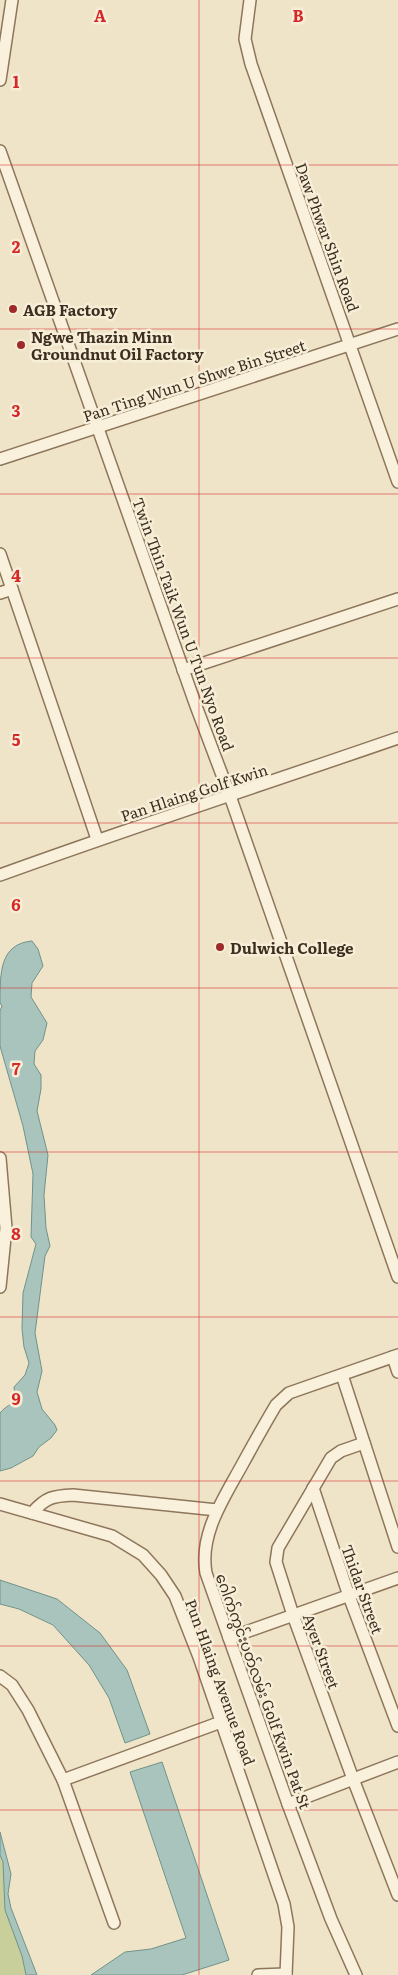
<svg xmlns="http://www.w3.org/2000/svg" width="398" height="1975" font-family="Literata,'Noto Sans Myanmar',serif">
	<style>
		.green { fill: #c9cf9b }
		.water { fill: #a9c4bc; stroke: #6f938a }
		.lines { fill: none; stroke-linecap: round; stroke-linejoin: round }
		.minor-casing { stroke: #8d765c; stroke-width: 14 }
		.minor { stroke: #faf1dc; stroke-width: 11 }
		.grid { fill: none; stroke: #d62828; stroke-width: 1; stroke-opacity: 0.55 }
		.poi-dot { fill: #9e2a2b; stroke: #f7eed8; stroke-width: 2 }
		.labels { text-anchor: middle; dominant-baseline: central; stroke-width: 5; stroke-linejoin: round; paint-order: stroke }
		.street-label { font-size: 15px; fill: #3d2e20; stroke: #f7eed8 }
		.poi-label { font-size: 15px; font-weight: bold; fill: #3d2e20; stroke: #f7eed8; text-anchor: start }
		.grid-label { font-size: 16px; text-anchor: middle; font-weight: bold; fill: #d62828; stroke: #f7eed8; stroke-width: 5; stroke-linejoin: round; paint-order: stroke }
	</style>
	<rect width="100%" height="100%" fill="#f0e4c8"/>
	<!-- green -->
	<path class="green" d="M0,1843L6,1872L8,1909L35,1975H0Z"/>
	<!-- water -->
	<g class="water">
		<path d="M32,941L38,949L43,966L32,983L31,997L47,1023L43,1040L35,1051L34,1064L41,1075V1089L37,1111L48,1155L44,1195L46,1228L50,1246L45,1256L35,1333L42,1371L37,1392L42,1409L55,1425L57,1430L51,1438L39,1447L33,1456L11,1468L0,1471V1413C10,1401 17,1407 14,1387L25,1375L29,1363L24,1347L22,1329L23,1293L36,1244L31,1237L33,1174L23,1126L0,1046V1011L2,1006L0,1003C0,972 0,944 32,941Z"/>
		<path d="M0,1580L57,1599L100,1633L127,1670L150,1734L125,1743L109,1698L89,1665L53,1625L19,1609L0,1604Z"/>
		<path d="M162,1762L229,1960L182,1975H91L125,1952L151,1949L186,1938L130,1772Z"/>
		<path d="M0,1832L11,1874L8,1894L11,1908L37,1975H26L22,1956L5,1910L3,1862L0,1855Z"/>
	</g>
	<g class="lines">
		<!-- minor casing -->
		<g class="minor-casing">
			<g id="minor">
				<path d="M250,0L245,39L251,64L398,482"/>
				<path d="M0,80L12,0"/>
				<path d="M0,151L196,706L230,796L398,1277"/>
				<path d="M0,459L398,329"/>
				<path d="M0,554L12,589L0,593"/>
				<path d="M12,589L97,839"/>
				<path d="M183,670L398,599"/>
				<path d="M0,875C132,827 265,784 398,738"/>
				<path d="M0,1158L6,1228L0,1287"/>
				<path d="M393,1357L398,1372"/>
				<path d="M342,1375L398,1547"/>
				<path d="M364,1443L341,1451L331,1458L278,1548L276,1562L293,1615L353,1779L398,1895"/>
				<path d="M313,1488L349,1596L398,1726"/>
				<path d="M0,1504L112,1536L143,1555L161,1575L175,1596L199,1657L284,1904L288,1927L286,1975"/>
				<path d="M32,1513C46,1497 53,1496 73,1495L217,1510"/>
				<path d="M229,1638L398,1578"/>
				<path d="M0,1676L12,1685L28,1710L63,1780L114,1923"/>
				<path d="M63,1780L221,1722"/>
				<path d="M288,1804L398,1762"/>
				<path d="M258,1975L286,1974"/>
				<path d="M356,1975L331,1919L288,1804L206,1573C199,1534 224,1498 242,1465C253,1445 264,1425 276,1405L289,1393L398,1355"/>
			</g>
		</g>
		<!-- minor -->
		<use href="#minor" class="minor"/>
	</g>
	<!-- grid -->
	<path class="grid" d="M199,0V1975M0,165H398M0,329H398M0,494H398M0,658H398M0,823H398M0,988H398M0,1152H398M0,1317H398M0,1481H398M0,1646H398M0,1810H398"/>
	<!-- markers -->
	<g class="poi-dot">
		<circle cx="13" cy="309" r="5"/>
		<circle cx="21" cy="345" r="5"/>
		<circle cx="220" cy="947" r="5"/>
	</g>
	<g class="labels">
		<!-- street labels -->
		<g class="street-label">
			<text transform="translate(328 237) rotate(70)">Daw Phwar Shin Road</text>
			<text transform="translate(194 380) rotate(-18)">Pan Ting Wun U Shwe Bin Street</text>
			<text transform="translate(184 624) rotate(70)">Twin Thin Taik Wun U Tun Nyo Road</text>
			<text transform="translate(194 792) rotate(-18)">Pan Hlaing Golf Kwin</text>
			<text transform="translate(363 1589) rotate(70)">Thidar Street</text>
			<text transform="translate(322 1651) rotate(70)">Ayer Street</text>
			<text transform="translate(221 1682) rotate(70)">Pun Hlaing Avenue Road</text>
			<text transform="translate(264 1691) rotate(70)">ဂေါက်ကွင်းပတ်လမ်း Golf Kwin Pat St</text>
		</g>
		<!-- poi labels -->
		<g class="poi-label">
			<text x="23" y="309">AGB Factory</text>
			<text x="31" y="336">Ngwe Thazin Minn<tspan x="31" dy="17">Groundnut Oil Factory</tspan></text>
			<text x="230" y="947">Dulwich College</text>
		</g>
	</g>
	<g class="grid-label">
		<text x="100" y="22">A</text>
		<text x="298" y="22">B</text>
		<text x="16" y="88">1</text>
		<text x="16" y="253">2</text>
		<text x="16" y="417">3</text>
		<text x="16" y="582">4</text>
		<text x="16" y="746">5</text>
		<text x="16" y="911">6</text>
		<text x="16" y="1075">7</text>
		<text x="16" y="1240">8</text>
		<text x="16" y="1405">9</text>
	</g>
</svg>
